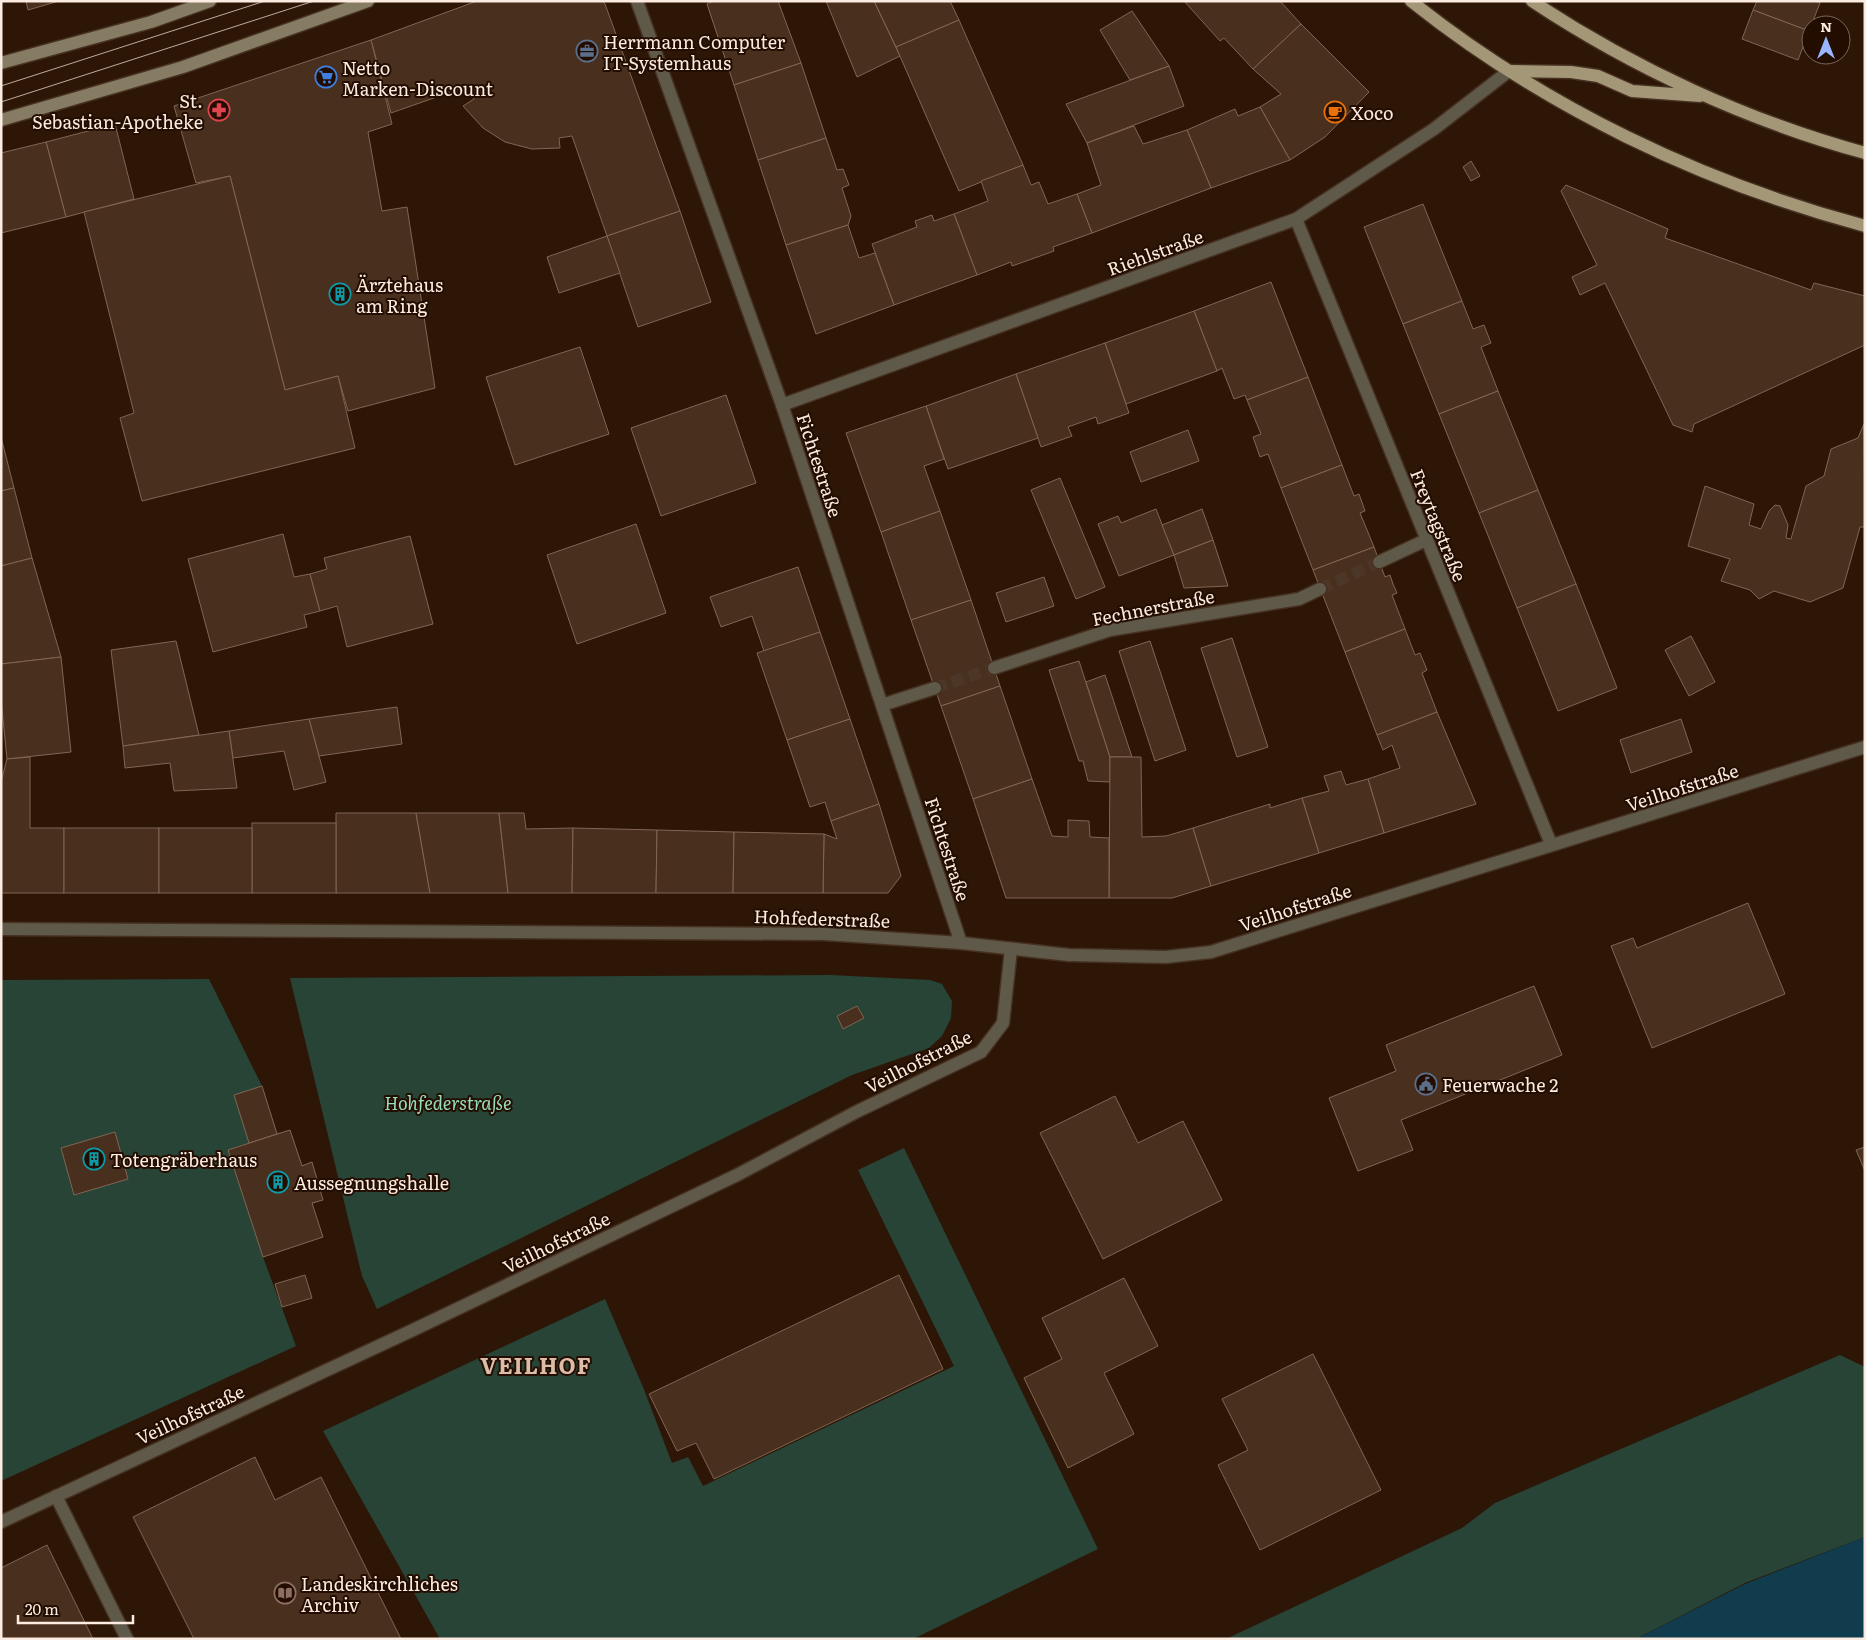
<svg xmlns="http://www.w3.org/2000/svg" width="1866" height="1640" font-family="Literata,serif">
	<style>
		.green { fill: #274437 }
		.water { fill: #113c4d }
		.building { fill: #482f1e; stroke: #826553 }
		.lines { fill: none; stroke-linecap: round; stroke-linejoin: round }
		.minor-tunnel { stroke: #4c3627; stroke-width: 12; stroke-dasharray: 12 6; stroke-linecap: butt }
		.minor-casing { stroke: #463020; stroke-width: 15 }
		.secondary-casing { stroke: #463020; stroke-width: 15 }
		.primary-casing { stroke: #463020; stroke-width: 15 }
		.minor { stroke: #5f594a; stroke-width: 12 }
		.secondary { stroke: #857c63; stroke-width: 12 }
		.primary { stroke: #a39777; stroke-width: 12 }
		.tram { stroke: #beab9f; stroke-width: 1 }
		.labels { text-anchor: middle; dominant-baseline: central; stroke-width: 4; stroke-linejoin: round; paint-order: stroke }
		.poi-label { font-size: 18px; fill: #fcebe1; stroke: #230d00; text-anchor: start }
		.street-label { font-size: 18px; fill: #fcebe1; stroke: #230d00 }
		.park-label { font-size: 18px; font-style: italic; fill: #97debd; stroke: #230d00 }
		.district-label { font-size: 22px; font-weight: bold; letter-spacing: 1px; fill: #ddbca8; stroke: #230d00 }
	</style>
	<rect width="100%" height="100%" fill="#2d1606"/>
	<!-- green -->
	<g class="green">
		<path d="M831,975L930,980L942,984L952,1001L951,1018L942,1036L929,1048L852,1075L377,1309L362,1276L290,978Z"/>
		<path d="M209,979L262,1086L277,1133L290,1130L302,1165L312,1162L323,1200L312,1204L323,1237L263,1257L296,1346L1,1481V980Z"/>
		<path d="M904,1148L1098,1549L913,1639H440L323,1431L605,1299L643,1387L672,1463L688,1457L703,1486L954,1366L858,1170Z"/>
		<path d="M1840,1355L1865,1367V1537L1745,1583L1636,1639H1226L1462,1528L1495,1503Z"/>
	</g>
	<!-- water -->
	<path class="water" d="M1865,1537V1639H1636L1745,1584Z"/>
	<!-- building -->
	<g class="building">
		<path d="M26,1H59L28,10Z"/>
		<path d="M477,1H602L605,4L680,211L607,236L572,136L559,138L560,148L532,149L505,142L483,128L463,106L474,99L468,86L391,113L371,40Z"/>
		<path d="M714,1H778L801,63L734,85L707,4Z"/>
		<path d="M826,1H874L900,56L857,77Z"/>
		<path d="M874,1H950L959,20L896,47Z"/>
		<path d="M1184,1H1280L1301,24L1253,69L1224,38L1220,41Z"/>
		<path d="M1757,1H1815L1820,3L1809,31L1753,10Z"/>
		<path d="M1753,10L1809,31L1798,60L1742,39Z"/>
		<path d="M1132,11L1169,66L1130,80L1100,30Z"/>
		<path d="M959,20L1023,165L959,191L896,47Z"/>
		<path d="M1301,24L1369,92L1325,137L1290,160L1260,107L1281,94L1253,69Z"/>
		<path d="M371,40L392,124L368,132L382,211L407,207L435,388L348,411L338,376L285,390L230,176L196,183L174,106Z"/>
		<path d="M801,63L826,138L758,160L734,85Z"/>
		<path d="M1169,66L1184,106L1087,143L1066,104Z"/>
		<path d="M1260,107L1290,160L1211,188L1187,130L1235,109L1238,116Z"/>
		<path d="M115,124L134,199L66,217L46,142Z"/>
		<path d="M1134,126L1143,144L1187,130L1211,188L1092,233L1077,194L1101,185L1087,143Z"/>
		<path d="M826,138L837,170L843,169L849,185L842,188L851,216L848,225L786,245L758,160Z"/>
		<path d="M46,142L66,217L1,233V153Z"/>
		<path d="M1471,161L1480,176L1471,181L1463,167Z"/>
		<path d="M1023,165L1031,185L1039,182L1048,204L1077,194L1092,233L1053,247L1054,251L1029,260L1012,266L1011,262L977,275L954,214L988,201L981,181Z"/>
		<path d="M230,176L285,390L338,376L355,448L142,501L120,418L134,413L84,212Z"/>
		<path d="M1566,185L1668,229L1665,238L1811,290L1814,283L1865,296V345L1694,424L1692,432L1673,425L1605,283L1580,295L1572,277L1597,265L1561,191Z"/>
		<path d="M1423,204L1462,301L1403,324L1364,227Z"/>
		<path d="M680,211L711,302L638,327L607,236Z"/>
		<path d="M954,214L977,275L894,305L872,244L917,227L915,221L932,215L934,221Z"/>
		<path d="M848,225L859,258L875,253L894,305L816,334L786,245Z"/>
		<path d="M607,236L620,273L559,293L547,257Z"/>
		<path d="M1271,282L1308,377L1247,400L1245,395L1234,399L1222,368L1217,371L1194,311Z"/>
		<path d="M1462,301L1473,329L1484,325L1491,343L1481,347L1498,391L1439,414L1403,324Z"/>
		<path d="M1194,311L1217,371L1126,404L1105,343Z"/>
		<path d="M1105,343L1129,413L1098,424L1096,417L1068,427L1072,436L1041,447L1016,374Z"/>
		<path d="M580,347L609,434L515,465L486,377Z"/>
		<path d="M1016,374L1038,438L948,469L926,406Z"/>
		<path d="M1308,377L1342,465L1281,488L1268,454L1260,457L1253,437L1261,434L1247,400Z"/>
		<path d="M1498,391L1538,490L1479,513L1439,414Z"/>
		<path d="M726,395L756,483L661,516L631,428Z"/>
		<path d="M926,406L944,459L924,466L940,511L881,532L846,433Z"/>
		<path d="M1864,424L1865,527H1860L1843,588L1810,602L1774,591L1759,599L1750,590L1721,581L1730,559L1688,546L1705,486L1754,504L1749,525L1761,529L1769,511L1775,505L1780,506L1788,525L1786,538L1791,539L1806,486L1824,476L1831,449L1858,438Z"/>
		<path d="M1188,430L1199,461L1141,482L1130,452Z"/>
		<path d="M1,437L14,488L1,491Z"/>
		<path d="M1342,465L1354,496L1359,494L1365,511L1360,513L1374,547L1313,570L1281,488Z"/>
		<path d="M1060,478L1105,587L1076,599L1031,490Z"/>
		<path d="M14,488L32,558L1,566V491Z"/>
		<path d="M1538,490L1576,584L1517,608L1479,513Z"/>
		<path d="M1156,509L1174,555L1119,576L1098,524L1118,516L1121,523Z"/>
		<path d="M1202,509L1213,540L1174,555L1162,525Z"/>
		<path d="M940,511L971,600L911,620L881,532Z"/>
		<path d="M636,524L666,613L577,644L547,555Z"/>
		<path d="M283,534L294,577L310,574L320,611L304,615L307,627L213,652L188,559Z"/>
		<path d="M410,536L433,624L347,647L337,606L320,611L310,574L327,569L324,558Z"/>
		<path d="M1213,540L1228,586L1184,588L1174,555Z"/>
		<path d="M1374,547L1385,577L1390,575L1393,584L1397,593L1392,595L1405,629L1345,652L1313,570Z"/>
		<path d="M32,558L61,657L1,664V566Z"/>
		<path d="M798,567L820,632L764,651L752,616L721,627L710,597Z"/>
		<path d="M1044,577L1054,606L1006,622L996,593Z"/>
		<path d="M1576,584L1617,688L1558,711L1517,608Z"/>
		<path d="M971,600L1000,686L941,706L911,620Z"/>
		<path d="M1405,629L1415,655L1420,653L1427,670L1422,673L1437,712L1377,735L1345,652Z"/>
		<path d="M820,632L850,719L787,740L757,653Z"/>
		<path d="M1691,636L1715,682L1689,696L1665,650Z"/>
		<path d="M1232,638L1268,747L1237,757L1201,648Z"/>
		<path d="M176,641L199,735L123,746L111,650Z"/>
		<path d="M1150,641L1186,750L1155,761L1119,651Z"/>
		<path d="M61,657L71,752L7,759L1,699V664Z"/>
		<path d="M1079,661L1110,757V782L1088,781L1083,761H1079L1049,670Z"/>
		<path d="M1105,675L1132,757H1110L1086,682Z"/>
		<path d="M1000,686L1032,779L973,799L941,706Z"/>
		<path d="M397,707L402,744L319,756L309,719Z"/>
		<path d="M1437,712L1476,804L1384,833L1368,779L1400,768L1392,745L1383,750L1377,735Z"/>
		<path d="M309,719L326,782L294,790L284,751L233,758L229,731Z"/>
		<path d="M850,719L879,804L831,821L825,802L810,807L787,740Z"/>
		<path d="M1681,719L1692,752L1631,773L1620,740Z"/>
		<path d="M229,731L237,788L174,791L170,763L125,768L123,746Z"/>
		<path d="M30,757V828H64V893H1V782L7,759Z"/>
		<path d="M1110,757H1141L1142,837L1166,836L1193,828L1211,886L1172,898H1109Z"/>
		<path d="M1341,771L1346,785L1368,779L1384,833L1319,853L1302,798L1329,791L1324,776Z"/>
		<path d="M1032,779L1052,836L1068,837V820L1089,821L1090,837L1109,838V898H1006L973,799Z"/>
		<path d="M1302,798L1319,853L1211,886L1193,828L1270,804V808Z"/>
		<path d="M879,804L901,876L888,893H823L824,834L837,839L831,821Z"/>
		<path d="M336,813H416L430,893H336Z"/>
		<path d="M416,813H499L508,893H430Z"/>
		<path d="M499,813H524L526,829L573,828L572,893H508Z"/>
		<rect x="252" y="823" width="84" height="70"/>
		<rect x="64" y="828" width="95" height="65"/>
		<rect x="159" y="828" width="93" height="65"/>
		<path d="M573,828L657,830L656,893H572Z"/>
		<path d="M657,830L734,832L733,893H656Z"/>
		<path d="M734,832L824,834L823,893H733Z"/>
		<path d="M1748,903L1785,994L1652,1048L1611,946L1633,938L1637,948Z"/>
		<path d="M1534,986L1562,1055L1401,1120L1413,1150L1358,1171L1329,1098L1396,1071L1386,1045Z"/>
		<path d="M857,1006L864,1018L843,1029L837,1016Z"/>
		<path d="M262,1086L277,1134L249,1143L234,1095Z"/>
		<path d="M1115,1096L1138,1143L1183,1121L1222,1200L1103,1259L1040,1133Z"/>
		<path d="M290,1130L302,1166L312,1162L323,1200L312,1203L323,1237L263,1257L228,1150Z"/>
		<path d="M115,1132L128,1179L74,1195L61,1148Z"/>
		<path d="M1865,1147V1171L1856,1150Z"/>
		<path d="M305,1275L312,1298L282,1307L275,1284Z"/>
		<path d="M899,1275L943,1369L714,1479L696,1443L677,1451L649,1394Z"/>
		<path d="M1124,1278L1158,1346L1104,1373L1134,1434L1068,1468L1024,1378L1062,1359L1042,1318Z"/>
		<path d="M1313,1354L1381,1490L1260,1550L1218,1465L1248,1450L1222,1399Z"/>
		<path d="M255,1457L275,1500L321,1477L401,1639H194L133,1517Z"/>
		<path d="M47,1545L93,1639H1V1568Z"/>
	</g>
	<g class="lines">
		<!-- minor-tunnel -->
		<g class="minor-tunnel">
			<path d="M1320,589L1379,562"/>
			<path d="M935,688L994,668"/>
		</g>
		<!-- minor casing -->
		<g class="minor-casing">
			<g id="minor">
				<path d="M637,1L782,405L961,943"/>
				<path d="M1296,219L1551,844"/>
				<path d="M782,405L1296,219L1434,129L1509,71"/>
				<path d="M1379,562L1426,540"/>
				<path d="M994,668L1110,630L1299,599L1320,589"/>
				<path d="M882,705L935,688"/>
				<path d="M1,929L824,934L961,943L1069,955L1166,957L1211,952L1865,747"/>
				<path d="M56,1496L127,1639"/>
				<path d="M1,1522L413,1330L737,1175L856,1112L981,1052L1003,1023L1011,949"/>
			</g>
		</g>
		<!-- secondary casing -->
		<g class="secondary-casing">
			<g id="secondary">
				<path d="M1,63L151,22L210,1"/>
				<path d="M1,120L183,67L368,1"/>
			</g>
		</g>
		<!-- primary casing -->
		<g class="primary-casing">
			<g id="primary">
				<path d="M1411,1C1544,107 1701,182 1865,226"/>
				<path d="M1532,1C1633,68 1748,121 1865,153"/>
				<path d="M1511,71L1571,72L1598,76L1632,91L1700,96"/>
			</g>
		</g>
		<!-- minor -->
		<use href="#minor" class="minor"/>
		<!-- secondary -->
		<use href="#secondary" class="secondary"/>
		<!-- primary -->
		<use href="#primary" class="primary"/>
		<!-- tram -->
		<g class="tram">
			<path d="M1,86L265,1"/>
			<path d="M1,102L314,1"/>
		</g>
	</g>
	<!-- icons -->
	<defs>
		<g id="office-ring" transform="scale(1.125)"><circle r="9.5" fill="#230d00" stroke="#5c6f8a" stroke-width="1.5"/><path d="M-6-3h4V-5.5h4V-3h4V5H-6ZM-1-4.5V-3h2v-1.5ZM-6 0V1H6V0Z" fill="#5c6f8a"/></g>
		<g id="supermarket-ring" transform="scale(1.125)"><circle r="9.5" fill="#230d00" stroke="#3f7fe0" stroke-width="1.5"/><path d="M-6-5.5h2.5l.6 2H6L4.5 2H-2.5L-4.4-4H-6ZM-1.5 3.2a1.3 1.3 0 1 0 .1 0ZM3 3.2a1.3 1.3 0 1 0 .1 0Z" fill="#3f7fe0"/></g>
		<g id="pharmacy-ring" transform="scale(1.125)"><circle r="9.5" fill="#230d00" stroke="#e0444e" stroke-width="1.5"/><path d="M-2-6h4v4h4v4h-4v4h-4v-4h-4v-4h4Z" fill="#e0444e"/></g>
		<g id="cafe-ring" transform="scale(1.125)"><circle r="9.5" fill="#230d00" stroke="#e8710a" stroke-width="1.5"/><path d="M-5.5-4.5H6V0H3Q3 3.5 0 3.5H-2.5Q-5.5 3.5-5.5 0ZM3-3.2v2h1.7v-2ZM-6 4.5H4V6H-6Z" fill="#e8710a"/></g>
		<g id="building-ring" transform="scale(1.125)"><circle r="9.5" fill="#230d00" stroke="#0f9aa8" stroke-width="1.5"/><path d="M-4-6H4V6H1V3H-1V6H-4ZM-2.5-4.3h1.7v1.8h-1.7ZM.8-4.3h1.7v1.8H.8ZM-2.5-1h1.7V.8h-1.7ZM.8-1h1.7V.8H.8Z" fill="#0f9aa8"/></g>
		<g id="civic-ring" transform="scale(1.125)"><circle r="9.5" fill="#230d00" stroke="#5c6f8a" stroke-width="1.5"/><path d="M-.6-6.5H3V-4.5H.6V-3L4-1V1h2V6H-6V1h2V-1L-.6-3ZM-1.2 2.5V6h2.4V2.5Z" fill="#5c6f8a"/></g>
		<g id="library-ring" transform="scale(1.125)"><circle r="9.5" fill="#230d00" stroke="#8d6e63" stroke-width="1.5"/><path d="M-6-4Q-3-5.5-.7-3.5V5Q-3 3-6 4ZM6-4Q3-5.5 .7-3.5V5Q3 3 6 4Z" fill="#8d6e63"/></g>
	</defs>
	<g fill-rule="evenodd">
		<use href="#office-ring" x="587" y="51"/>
		<use href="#supermarket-ring" x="326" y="77"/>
		<use href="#pharmacy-ring" x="219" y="110"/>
		<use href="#cafe-ring" x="1335" y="112"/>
		<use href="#building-ring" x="340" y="294"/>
		<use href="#civic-ring" x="1426" y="1084"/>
		<use href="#building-ring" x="94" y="1159"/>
		<use href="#building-ring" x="278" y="1182"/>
		<use href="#library-ring" x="285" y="1593"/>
	</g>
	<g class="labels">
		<!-- poi labels -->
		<g class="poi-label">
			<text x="603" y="41">Herrmann Computer<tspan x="603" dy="21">IT-Systemhaus</tspan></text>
			<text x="342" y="67">Netto<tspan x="342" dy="21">Marken-Discount</tspan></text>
			<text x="203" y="100" text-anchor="end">St.<tspan x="203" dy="21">Sebastian-Apotheke</tspan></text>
			<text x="1351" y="112">Xoco</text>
			<text x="356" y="284">Ärztehaus<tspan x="356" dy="21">am Ring</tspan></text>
			<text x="1442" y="1084">Feuerwache 2</text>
			<text x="110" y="1159">Totengräberhaus</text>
			<text x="294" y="1182">Aussegnungshalle</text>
			<text x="301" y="1583">Landeskirchliches<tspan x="301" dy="21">Archiv</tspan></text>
		</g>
		<!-- street labels -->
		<g class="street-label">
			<text transform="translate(1155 252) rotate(-20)">Riehlstraße</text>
			<text transform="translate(820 465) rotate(72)">Fichtestraße</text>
			<text transform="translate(1439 525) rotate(68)">Freytagstraße</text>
			<text transform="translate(1153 607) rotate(-11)">Fechnerstraße</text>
			<text transform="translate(1682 787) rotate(-18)">Veilhofstraße</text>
			<text transform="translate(948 849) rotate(72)">Fichtestraße</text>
			<text transform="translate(1295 907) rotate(-18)">Veilhofstraße</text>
			<text transform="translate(822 918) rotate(2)">Hohfederstraße</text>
			<text transform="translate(918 1061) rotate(-27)">Veilhofstraße</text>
			<text transform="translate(556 1242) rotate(-26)">Veilhofstraße</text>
			<text transform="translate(190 1414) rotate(-25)">Veilhofstraße</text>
		</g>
		<!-- park labels -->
		<g class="park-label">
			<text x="448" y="1102">Hohfederstraße</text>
		</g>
		<!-- district labels -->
		<g class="district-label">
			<text x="536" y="1364">VEILHOF</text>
		</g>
	</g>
	<!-- border -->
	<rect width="1866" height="1640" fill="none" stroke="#fcebe1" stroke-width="5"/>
	<!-- north arrow -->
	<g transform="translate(1826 40)"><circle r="24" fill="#230d00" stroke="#7a665a"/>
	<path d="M0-4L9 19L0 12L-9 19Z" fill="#99b5fd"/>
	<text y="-8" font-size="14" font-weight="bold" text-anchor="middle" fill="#fcebe1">N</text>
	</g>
	<!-- scale -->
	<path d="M18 1615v8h115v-8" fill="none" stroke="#fcebe1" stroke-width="2.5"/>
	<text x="25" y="1615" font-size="15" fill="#fcebe1" stroke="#230d00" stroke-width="4" paint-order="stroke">20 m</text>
</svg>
